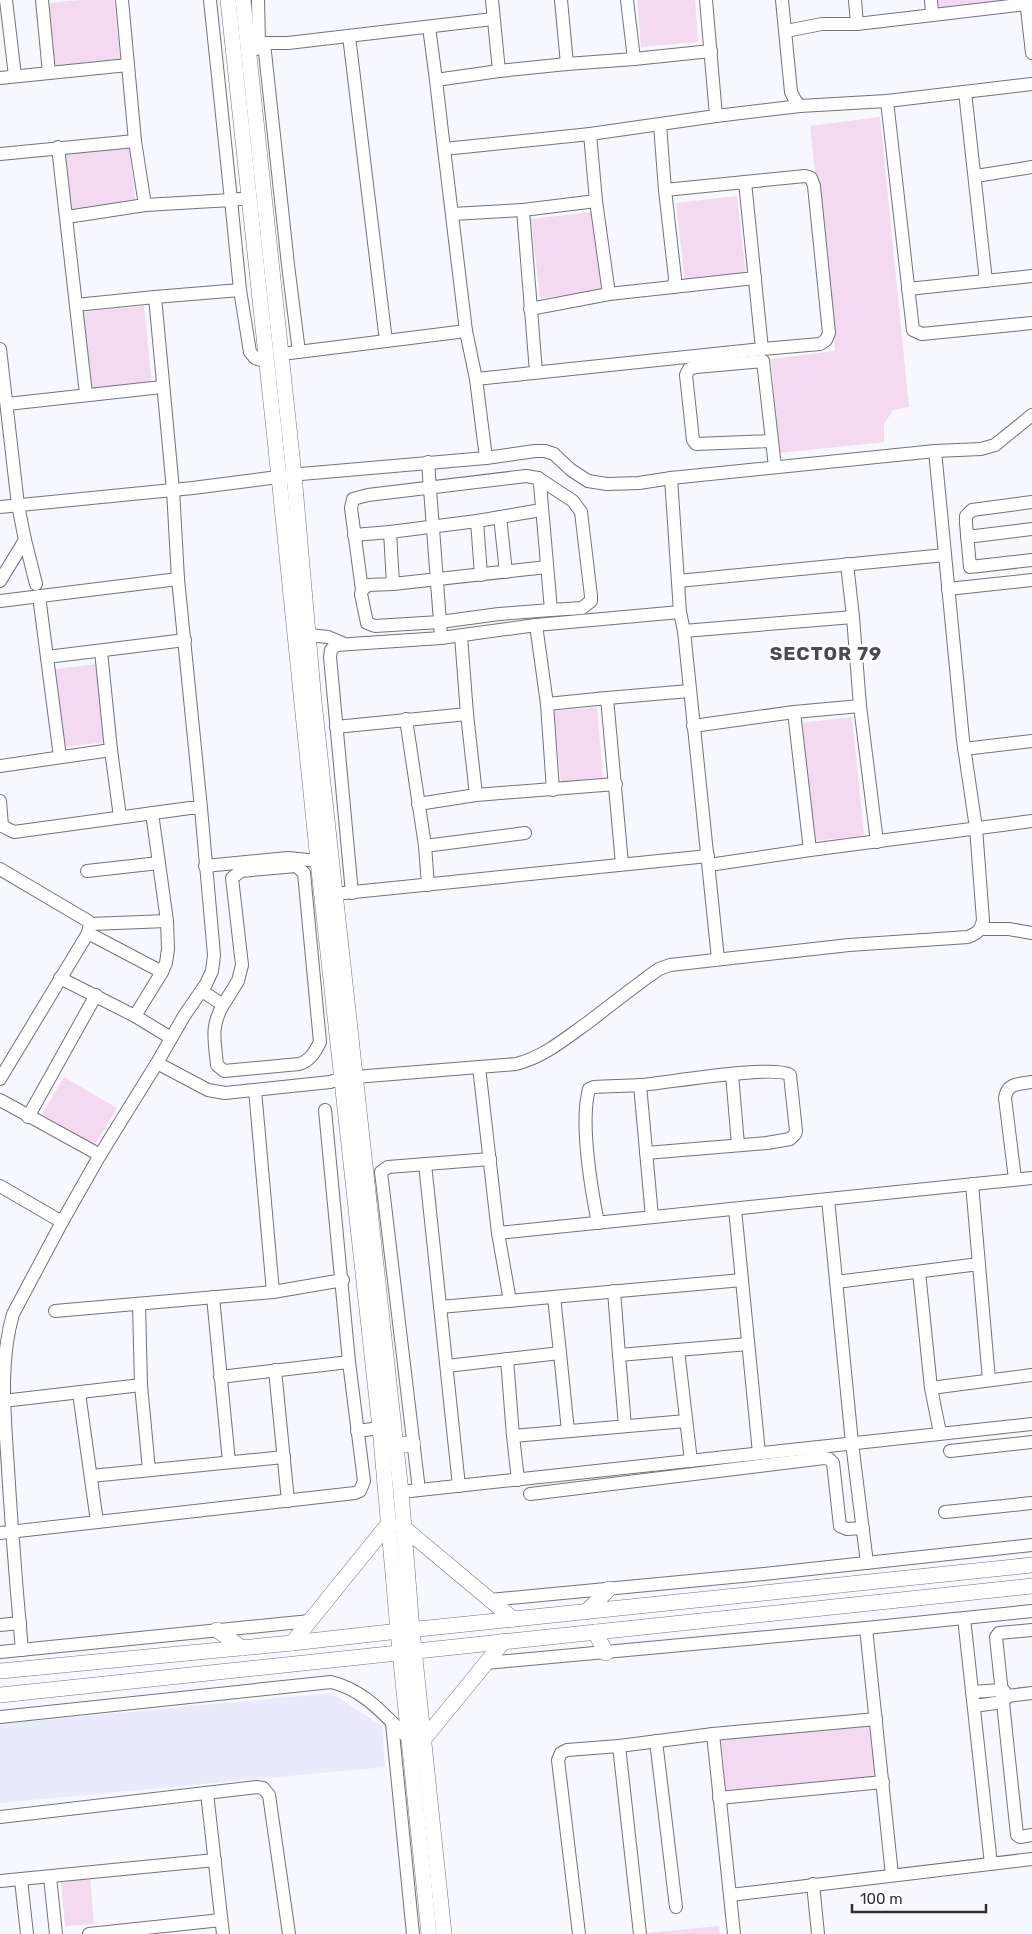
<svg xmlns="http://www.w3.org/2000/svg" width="1032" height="1934" font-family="Rubik,sans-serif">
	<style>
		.built { fill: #eaeafd }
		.green { fill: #f3daf0 }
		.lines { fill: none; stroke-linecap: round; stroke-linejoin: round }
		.minor-casing { stroke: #72727c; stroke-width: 14 }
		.major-casing { stroke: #72727c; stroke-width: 16 }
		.minor { stroke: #fff; stroke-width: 12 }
		.major { stroke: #fff; stroke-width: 15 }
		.labels { text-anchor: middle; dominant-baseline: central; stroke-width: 5; stroke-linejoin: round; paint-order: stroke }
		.district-label { font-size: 19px; font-weight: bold; letter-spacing: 1px; fill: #4a4a53; stroke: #fff }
	</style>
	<rect width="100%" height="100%" fill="#f7f7fe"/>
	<!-- built -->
	<path class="built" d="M331,1693L382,1726L385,1767L0,1803V1724Z"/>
	<!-- green -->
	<g class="green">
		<path d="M80,0H114L120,59L55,66L49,3Z"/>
		<path d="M637,0H695L698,42L641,47Z"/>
		<path d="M937,0H1018L938,8Z"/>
		<path d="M880,117L909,407L893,410L884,424V442L780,453L771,359L835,351L810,126Z"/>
		<path d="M129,147L136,205L70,213L64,154Z"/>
		<path d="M737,196L746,275L685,282L676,203Z"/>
		<path d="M592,212L601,291L540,298L531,219Z"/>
		<path d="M144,306L152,384L91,390L83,312Z"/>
		<path d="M98,664L106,742L64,747L55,669Z"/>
		<path d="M597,707L603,780L561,784L554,711Z"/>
		<path d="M852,717L864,836L812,841L800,723Z"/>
		<path d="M64,1077L117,1108L95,1145L42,1114Z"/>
		<path d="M870,1724L875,1777L726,1791L721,1739Z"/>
		<path d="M90,1878L94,1924L65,1926L61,1881Z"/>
		<path d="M719,1926L720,1934H647V1933Z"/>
	</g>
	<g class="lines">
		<!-- minor casing -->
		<g class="minor-casing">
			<g id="minor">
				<path d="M6,0L15,76"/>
				<path d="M42,0L49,73"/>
				<path d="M122,0L135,141L145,205"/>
				<path d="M210,0L231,200L249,198"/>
				<path d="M492,0L499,71L567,64"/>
				<path d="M561,0L567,64L634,59L627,0"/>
				<path d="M706,0L716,116L800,106"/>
				<path d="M782,0L791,92L795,100L800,106L887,101L1032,84"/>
				<path d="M855,0L857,24"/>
				<path d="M931,0L932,14"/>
				<path d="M1026,0L1032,53"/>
				<path d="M429,27L436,80L499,71"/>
				<path d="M786,31L822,24H857L1027,4"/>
				<path d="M349,36L386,341"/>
				<path d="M259,43H288L493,19"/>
				<path d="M264,43L288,265L299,352"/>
				<path d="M256,49L259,43L258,0"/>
				<path d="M634,59L711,51"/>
				<path d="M0,78L128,65"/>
				<path d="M436,80L444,149L590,134L716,116"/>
				<path d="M965,92L986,281"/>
				<path d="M887,101L913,330L922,334L1032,323"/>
				<path d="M58,147L86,394"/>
				<path d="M444,149L466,331L476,379"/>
				<path d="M0,154L135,141"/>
				<path d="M976,176L1032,167"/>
				<path d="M745,182L805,176L811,178L814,186L829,333L826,340L820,344L762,349"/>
				<path d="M665,190L675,278L674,287"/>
				<path d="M452,214L523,210"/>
				<path d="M67,217L145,205L231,200L240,290L155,297"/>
				<path d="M908,289L1032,276"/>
				<path d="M240,290L250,352L255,358L267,362"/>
				<path d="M609,294L755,278"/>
				<path d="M530,309L609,294L596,201"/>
				<path d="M0,349L18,505L25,540L36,584"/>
				<path d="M290,353L466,331"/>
				<path d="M536,372L523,210L596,201L590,134"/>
				<path d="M7,404L162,387"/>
				<path d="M771,441L696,444L693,440L686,375L689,369L696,367L763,361L775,467"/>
				<path d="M486,458L476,379L762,349L745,182L665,190L660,125"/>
				<path d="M538,478L573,501L581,512L591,596V601L582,608L551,610"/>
				<path d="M671,478L680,612L684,631L718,959"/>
				<path d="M1032,502L972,510L966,516V523L970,567L1032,560"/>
				<path d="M0,507L193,488L301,474L486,458L535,451H545L554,454L571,470L588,481L607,484L639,483L671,478L935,451L981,449L995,445L1032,415"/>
				<path d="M500,517L506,572"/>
				<path d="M477,521L481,575"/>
				<path d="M390,532L477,521L541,510"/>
				<path d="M354,535L390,532L393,584L368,585L362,590L361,594L367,623L375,626L440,622L428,462"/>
				<path d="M967,537L1032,529"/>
				<path d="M847,564L853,617L860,706L877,842"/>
				<path d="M0,581L25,540"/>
				<path d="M678,581L945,555"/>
				<path d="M393,584L547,567"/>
				<path d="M948,589L1032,580"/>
				<path d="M362,590L351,508L353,499L368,495L526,476L538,478L540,484L551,610L499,614L440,622L441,638"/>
				<path d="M39,596L60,757"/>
				<path d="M0,601L178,579"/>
				<path d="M536,625L547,704L607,698"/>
				<path d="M684,631L853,617"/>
				<path d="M309,635L328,637L342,643"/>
				<path d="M47,657L185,640"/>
				<path d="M547,704L553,790"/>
				<path d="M794,712L810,850"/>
				<path d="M467,714L476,795"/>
				<path d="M406,719L425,846L428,885"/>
				<path d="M693,726L794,712L860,706"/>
				<path d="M336,727L467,714L461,636"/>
				<path d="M964,749L1032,741"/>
				<path d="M111,750L120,817"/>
				<path d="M0,766L111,750L101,651"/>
				<path d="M0,801L2,826L14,832L190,808H201"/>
				<path d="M418,804L476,795L616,784"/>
				<path d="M425,846L525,833"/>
				<path d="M622,864L607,698L689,691"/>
				<path d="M709,865L810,850L1032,821"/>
				<path d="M205,866L288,858L318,861"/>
				<path d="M0,869L88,921L90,924L88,933L0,1079"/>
				<path d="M87,871L159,863"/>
				<path d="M344,893L708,856"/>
				<path d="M352,893L330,657L331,650L336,645L441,638L536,625L680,612"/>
				<path d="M90,924L167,921"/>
				<path d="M981,929H1009L1032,933"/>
				<path d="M88,933L162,972"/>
				<path d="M60,978L135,1016L171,1038"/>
				<path d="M202,991L223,1005C210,1027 215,1041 217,1065L224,1071L299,1064C310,1061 315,1052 320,1042L304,873L296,866L241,871L232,878L242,965L238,981L223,1005"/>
				<path d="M135,1016L162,972L166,963L168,949L167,921L152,813"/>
				<path d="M157,1063L208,1090L225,1093L330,1082L343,1078L516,1064C544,1057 566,1038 590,1021C609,1006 629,991 649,976L659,969L670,965L849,945L968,937C978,933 981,930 983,920L976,828L963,740L935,451"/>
				<path d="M479,1067L498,1233L1032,1178"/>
				<path d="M732,1074L738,1145"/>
				<path d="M640,1085L652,1217"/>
				<path d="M255,1090L273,1292L343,1280"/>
				<path d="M0,1100L100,1155"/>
				<path d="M28,1117L96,995"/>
				<path d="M425,1164L459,1486"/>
				<path d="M1015,1179L1005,1098C1007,1083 1019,1084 1032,1082"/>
				<path d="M972,1184L989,1380"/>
				<path d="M0,1186L62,1222"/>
				<path d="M828,1199L852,1443L867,1563"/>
				<path d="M735,1209L759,1453"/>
				<path d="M598,1223C591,1188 580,1122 589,1089L594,1087C610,1086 625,1086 641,1085C666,1083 774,1064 790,1075L796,1131L795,1134L790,1139L767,1143L646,1153"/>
				<path d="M498,1233L510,1301"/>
				<path d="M919,1272L931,1388L1032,1375"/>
				<path d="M836,1282L979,1264"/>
				<path d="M614,1291L619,1355L748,1344"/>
				<path d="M213,1297L229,1462"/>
				<path d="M139,1304L141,1385L149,1470"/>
				<path d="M440,1307L742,1280"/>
				<path d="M55,1311L273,1292"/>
				<path d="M678,1350L691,1461"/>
				<path d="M560,1353L568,1431"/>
				<path d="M619,1355L625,1426"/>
				<path d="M507,1359L513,1436L686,1421"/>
				<path d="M447,1366L560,1353L554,1297"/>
				<path d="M275,1370L288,1501"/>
				<path d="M220,1377L349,1362"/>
				<path d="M931,1388L940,1433"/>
				<path d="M79,1393L97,1522"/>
				<path d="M3,1401L141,1385"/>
				<path d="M357,1431L380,1428"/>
				<path d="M513,1436L518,1480"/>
				<path d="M950,1451L1032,1442"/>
				<path d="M91,1476L284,1457"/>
				<path d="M419,1490L381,1172L388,1167L490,1159"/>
				<path d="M401,1492L1032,1424"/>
				<path d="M530,1494L824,1458L829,1459L833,1463L840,1526L847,1529L863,1528"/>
				<path d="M945,1512L1032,1503"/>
				<path d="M0,1533L355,1493L360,1491L364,1481L349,1362L325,1110"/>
				<path d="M490,1600L764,1574L1032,1545"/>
				<path d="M964,1618L991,1864"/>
				<path d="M0,1625L20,1623"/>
				<path d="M866,1628L892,1875"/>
				<path d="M1032,1630L999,1633L996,1637L1017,1835L1020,1837L1032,1835"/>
				<path d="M22,1650C16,1585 11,1519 7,1453C4,1407 0,1359 13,1314L62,1222L100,1155L157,1063L184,1016L206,984L212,971L214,955L201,808L178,579L173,490L155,297L76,305"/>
				<path d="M0,1652L310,1621"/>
				<path d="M486,1663L866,1628L1032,1611"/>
				<path d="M972,1692L1001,1690L1004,1691L1007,1695"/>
				<path d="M1007,1696L1032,1693"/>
				<path d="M974,1706L1003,1702L1007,1696"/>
				<path d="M0,1717L331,1682C365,1690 385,1716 410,1740"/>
				<path d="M392,1723L413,1934"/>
				<path d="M713,1734L734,1934"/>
				<path d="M656,1741L676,1907"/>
				<path d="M619,1746L640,1934"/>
				<path d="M207,1793L223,1934"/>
				<path d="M719,1798L883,1782"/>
				<path d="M0,1817L257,1787L263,1788L269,1795L289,1934"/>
				<path d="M50,1877L56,1934"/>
				<path d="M21,1880L27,1934"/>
				<path d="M0,1881L215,1860"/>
				<path d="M813,1884L818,1934"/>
				<path d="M730,1895L1032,1859"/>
				<path d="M89,1934L221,1920"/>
				<path d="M579,1934L558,1760L561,1753L567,1750L619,1746L713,1734L876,1719"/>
			</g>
		</g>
		<!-- major casing -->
		<g class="major-casing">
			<g id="major">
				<path d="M228,0L279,477L318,861L380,1428L400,1652L429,1934"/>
				<path d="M243,0L294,475L314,702L401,1492L412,1630L444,1934"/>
				<path d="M396,1445L413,1444"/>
				<path d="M403,1527L513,1619"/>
				<path d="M586,1612L609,1589"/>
				<path d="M217,1630L242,1648"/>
				<path d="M595,1632L606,1653"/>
				<path d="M292,1643L389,1523"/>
				<path d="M0,1671L292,1643L399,1631L1032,1565"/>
				<path d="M0,1695L1032,1586"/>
				<path d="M424,1739L504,1641"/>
			</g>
		</g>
		<!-- minor -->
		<use href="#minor" class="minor"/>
		<!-- major -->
		<use href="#major" class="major"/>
	</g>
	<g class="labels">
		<!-- district labels -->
		<g class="district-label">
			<text x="826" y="653">SECTOR 79</text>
		</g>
	</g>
	<!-- scale -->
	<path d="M852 1904v8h134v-8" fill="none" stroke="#303034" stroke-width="2.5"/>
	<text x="860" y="1904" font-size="15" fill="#303034" stroke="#ffffff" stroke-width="4" paint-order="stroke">100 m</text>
</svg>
